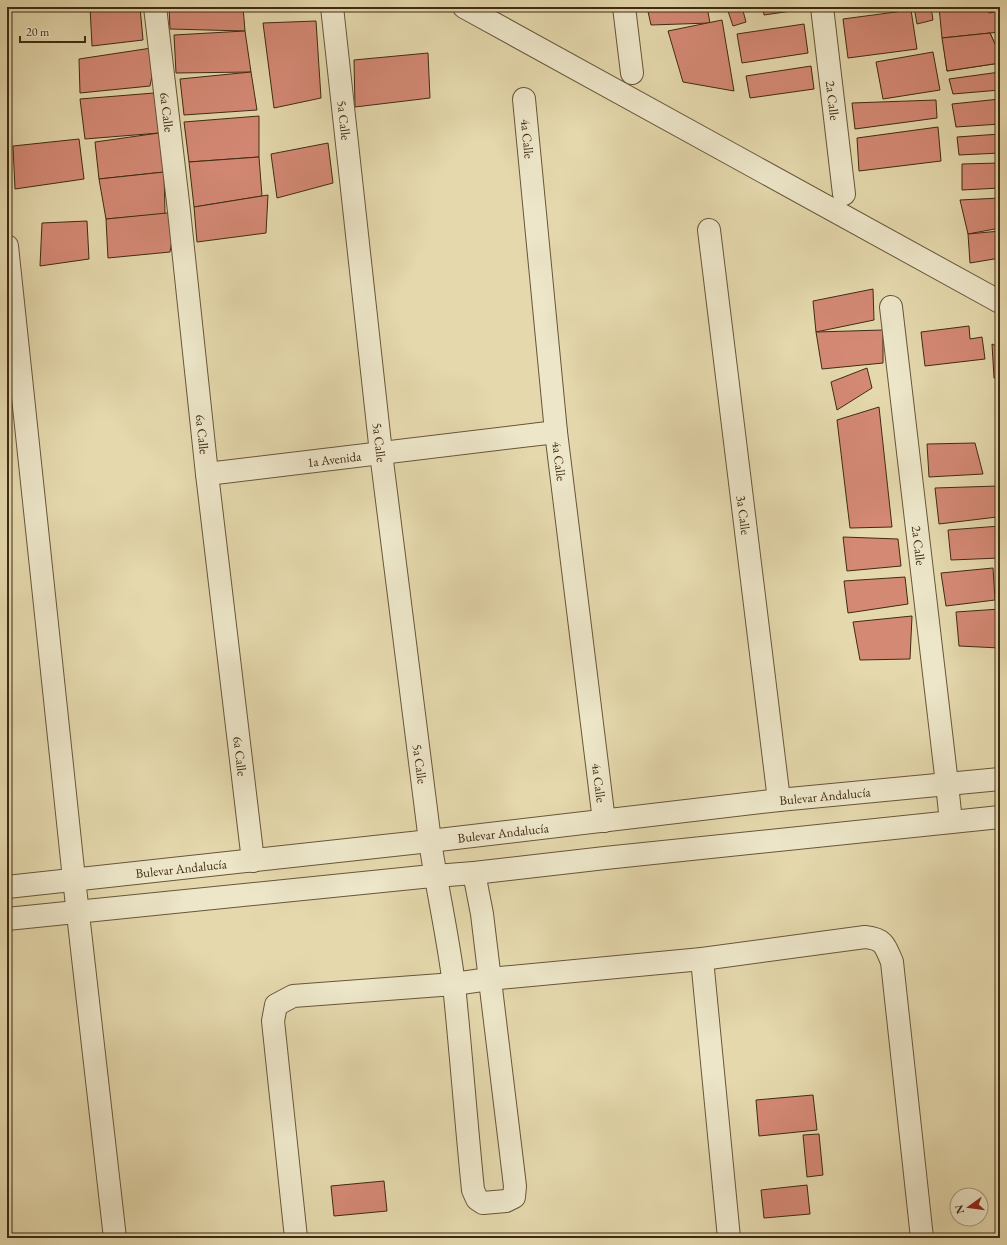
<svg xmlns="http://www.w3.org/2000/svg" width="1007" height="1245" font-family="'EB Garamond',serif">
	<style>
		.building { fill: #d48975; stroke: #3f2b13 }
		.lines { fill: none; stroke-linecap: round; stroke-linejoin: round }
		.street-casing { stroke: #685639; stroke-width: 24 }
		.street { stroke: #ede6c9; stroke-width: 22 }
		.labels { text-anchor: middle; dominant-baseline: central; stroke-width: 3.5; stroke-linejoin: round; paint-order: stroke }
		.street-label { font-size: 13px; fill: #3f2b13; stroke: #ede6c9 }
	</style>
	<rect width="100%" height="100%" fill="#e4d8ac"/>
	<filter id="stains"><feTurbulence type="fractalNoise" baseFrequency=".005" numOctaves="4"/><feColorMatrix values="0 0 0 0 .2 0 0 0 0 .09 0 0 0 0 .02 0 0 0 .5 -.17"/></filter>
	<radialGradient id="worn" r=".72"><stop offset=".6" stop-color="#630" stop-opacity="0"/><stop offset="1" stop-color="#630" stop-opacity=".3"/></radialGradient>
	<!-- building -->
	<g class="building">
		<path d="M90,7H140L143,40L92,46Z"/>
		<path d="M169,7H243L245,31L170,29Z"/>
		<path d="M647,7H707L710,23L651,25Z"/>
		<path d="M742,7L746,22L733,26L728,11Z"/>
		<path d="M763,7H798V10L764,15Z"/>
		<path d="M847,7H880L848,11Z"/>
		<path d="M914,7H931L933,20L917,24Z"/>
		<path d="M939,7H988L989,13L1000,11V32L942,38Z"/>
		<path d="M911,10L917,49L848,58L843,19Z"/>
		<path d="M722,20L734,91L683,82L668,31Z"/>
		<path d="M316,21L321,98L274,108L263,23Z"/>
		<path d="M804,24L808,53L742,63L737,34Z"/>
		<path d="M245,31L251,72L176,73L174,35Z"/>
		<path d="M990,33L995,44L1000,43V63L947,71L943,40Z"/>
		<path d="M990,33L995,44L1000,43V63L947,71L942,38Z"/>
		<path d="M158,47L150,86L80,93L79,59Z"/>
		<path d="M933,52L940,90L883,99L876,62Z"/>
		<path d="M428,53L430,98L355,107L354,60Z"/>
		<path d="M811,66L814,89L750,98L746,76Z"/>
		<path d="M251,72L257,110L184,115L180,79Z"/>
		<path d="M1000,72V90L953,94L949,79Z"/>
		<path d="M154,93L159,133L85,139L80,99Z"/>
		<path d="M1000,99V124L956,127L952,104Z"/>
		<path d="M936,100L937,118L855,129L852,103Z"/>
		<path d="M259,116V157L189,162L184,122Z"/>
		<path d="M938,127L941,161L859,171L857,138Z"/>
		<path d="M159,133L164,172L99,179L95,142Z"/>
		<path d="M1000,134V153L959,155L957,137Z"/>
		<path d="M79,139L84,179L15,189L13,146Z"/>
		<path d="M328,143L333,183L277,198L271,154Z"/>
		<path d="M259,157L262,196L194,207L189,162Z"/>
		<path d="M1000,163V188L962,190V164Z"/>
		<path d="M164,172L165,214L106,219L99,179Z"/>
		<path d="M268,195L266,233L197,242L194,207Z"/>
		<path d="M1000,198V228L968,234L960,200Z"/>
		<path d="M177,212L170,252L108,258L106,219Z"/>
		<path d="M87,221L89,259L40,266L42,223Z"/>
		<path d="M1000,231V258L970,263L968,234Z"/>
		<path d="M873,289L874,320L816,332L813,301Z"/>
		<path d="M969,326L970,339L982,337L985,359L925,366L921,332Z"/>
		<path d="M883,330V363L822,369L816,332Z"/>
		<path d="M992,344L1000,348V378H994Z"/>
		<path d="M867,368L872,388L837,410L831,382Z"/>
		<path d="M879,407L892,527L850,528L837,420Z"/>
		<path d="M975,443L983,474L929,477L927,444Z"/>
		<path d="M998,486L997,517L939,524L935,488Z"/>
		<path d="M1000,526V558L951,560L948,530Z"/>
		<path d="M843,537L898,539L901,566L847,571Z"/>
		<path d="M993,568L995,600L946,606L941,573Z"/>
		<path d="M905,577L908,604L848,613L844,581Z"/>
		<path d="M1000,609V648L959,646L956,612Z"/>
		<path d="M912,616L910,659L860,660L853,622Z"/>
		<path d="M813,1095L817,1130L759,1136L756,1100Z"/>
		<path d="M819,1134L823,1175L807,1177L803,1135Z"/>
		<path d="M384,1181L387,1211L334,1216L331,1186Z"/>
		<path d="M807,1185L810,1214L764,1218L761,1190Z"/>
	</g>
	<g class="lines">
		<!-- street casing -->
		<g class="street-casing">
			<g id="street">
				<path id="s1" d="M155,7L179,211L207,474L253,861"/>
				<path id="s2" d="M332,7L381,453L430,841C437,889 448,936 454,985C461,1053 466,1121 473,1190L477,1199L483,1203L506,1201L514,1197L515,1186L482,914L474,873"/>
				<path d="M464,7L1000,302"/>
				<path d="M624,7L632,73"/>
				<path id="s3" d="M822,7L844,194"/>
				<path id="s4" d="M524,99L556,432L604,821"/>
				<path id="s5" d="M709,230L779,800"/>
				<path d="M7,246L74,879L115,1238"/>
				<path id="s6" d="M891,307L947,784L951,822"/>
				<path id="s7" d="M207,474L556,432"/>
				<path id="s8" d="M7,887L430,841L779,800L1000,779"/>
				<path d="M7,919L422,877L474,873L605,858L1000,817"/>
				<path d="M702,959L729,1238"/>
				<path d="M296,1238L273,1021L276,1005L293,996L454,984L489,979L702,959L865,937C884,939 885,945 892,962L922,1238"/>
			</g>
		</g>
		<!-- street -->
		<use href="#street" class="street"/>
	</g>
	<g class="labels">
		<!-- street labels -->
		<g class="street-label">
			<text stroke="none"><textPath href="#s3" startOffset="94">2a Calle</textPath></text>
			<text stroke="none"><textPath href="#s1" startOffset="106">6a Calle</textPath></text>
			<text stroke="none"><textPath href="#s2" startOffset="114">5a Calle</textPath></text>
			<text stroke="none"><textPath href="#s4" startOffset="40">4a Calle</textPath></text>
			<text stroke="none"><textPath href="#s1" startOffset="430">6a Calle</textPath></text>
			<text stroke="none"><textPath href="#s2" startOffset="438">5a Calle</textPath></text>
			<text stroke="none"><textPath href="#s7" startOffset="128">1a Avenida</textPath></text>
			<text stroke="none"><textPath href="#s4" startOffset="364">4a Calle</textPath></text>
			<text stroke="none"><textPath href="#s5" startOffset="287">3a Calle</textPath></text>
			<text stroke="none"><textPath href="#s6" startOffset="240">2a Calle</textPath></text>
			<text stroke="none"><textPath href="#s1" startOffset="754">6a Calle</textPath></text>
			<text stroke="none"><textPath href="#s2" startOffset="762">5a Calle</textPath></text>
			<text stroke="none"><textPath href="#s4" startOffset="688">4a Calle</textPath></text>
			<text stroke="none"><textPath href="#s8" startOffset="823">Bulevar Andalucía</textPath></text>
			<text stroke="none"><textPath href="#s8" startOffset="499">Bulevar Andalucía</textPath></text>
			<text stroke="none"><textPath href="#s8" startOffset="175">Bulevar Andalucía</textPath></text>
		</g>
	</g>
	<!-- margin -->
	<rect width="1007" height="1245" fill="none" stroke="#e4d8ac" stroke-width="24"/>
	<rect x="8" y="8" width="991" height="1229" fill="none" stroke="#3f2b13" stroke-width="2"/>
	<rect x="12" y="12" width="983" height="1221" fill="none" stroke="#3f2b13"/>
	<!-- north arrow -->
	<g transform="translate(969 1207) rotate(256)"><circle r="19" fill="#ede6c9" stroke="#a79b80"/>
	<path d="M0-3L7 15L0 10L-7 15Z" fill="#8f2418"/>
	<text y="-6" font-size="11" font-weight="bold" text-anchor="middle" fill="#3f2b13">N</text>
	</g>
	<!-- scale -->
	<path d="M20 36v6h65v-6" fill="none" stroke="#3f2b13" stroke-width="2"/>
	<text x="26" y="36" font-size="12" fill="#3f2b13" stroke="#ede6c9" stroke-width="3" paint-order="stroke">20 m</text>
	<rect width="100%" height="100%" filter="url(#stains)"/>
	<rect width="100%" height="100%" fill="url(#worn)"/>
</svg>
